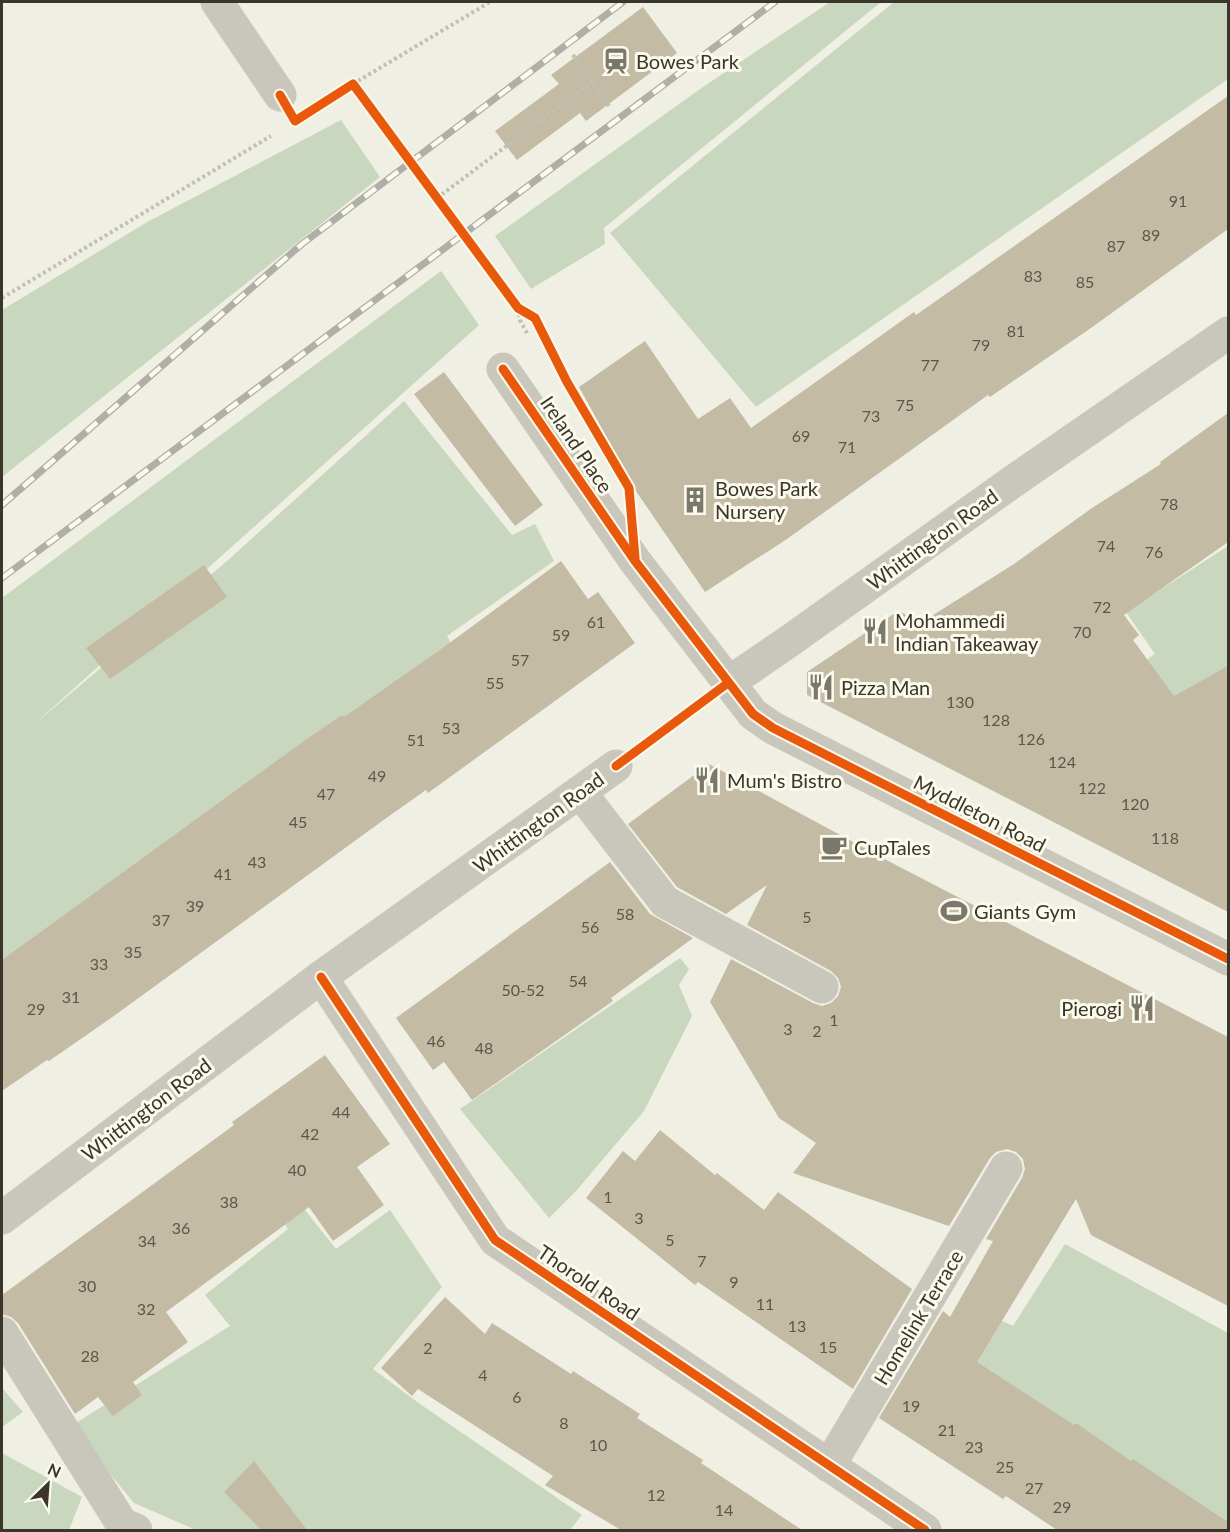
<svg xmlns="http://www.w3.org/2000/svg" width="1230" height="1532" font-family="Lato,sans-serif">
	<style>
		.green { fill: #c8d7be }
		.building { fill: #c4bba5 }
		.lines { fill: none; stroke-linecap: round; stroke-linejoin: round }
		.path { stroke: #c1c0b5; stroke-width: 4; stroke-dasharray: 3 3; stroke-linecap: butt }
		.minor { stroke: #c9c7bc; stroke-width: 33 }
		.rail-casing { stroke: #b0afa7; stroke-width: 7 }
		.rail { stroke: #fbfaed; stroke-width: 4.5; stroke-dasharray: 14; stroke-linecap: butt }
		.cycleway-casing { stroke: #fbfaed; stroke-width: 13 }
		.cycleway { stroke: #e8590c; stroke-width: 9 }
		.labels { text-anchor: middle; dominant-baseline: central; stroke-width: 6; stroke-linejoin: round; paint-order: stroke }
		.number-label { font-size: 16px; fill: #5c5749 }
		.poi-label { font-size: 20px; fill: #3a362a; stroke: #fbfaed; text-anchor: start }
		.street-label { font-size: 20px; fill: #3a362a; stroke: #fbfaed }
	</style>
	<rect width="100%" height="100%" fill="#f0efe4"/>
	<!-- green -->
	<g class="green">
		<path d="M830,2H881L604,228L605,244L531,289L495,236L700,89Z"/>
		<path d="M894,2H1228V79L756,407L610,233Z"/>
		<path d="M341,120L380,177L2,477V310L149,221Z"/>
		<path d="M441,271L479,325L31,727L227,561L404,401L512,535L535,524L554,561L447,636L503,739L492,746L446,693L2,979V598Z"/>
		<path d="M1228,546V737L1223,744L1103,690L1155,654L1126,612Z"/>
		<path d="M680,958L689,969L679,985L692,1016L644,1111L576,1191L549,1218L460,1109Z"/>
		<path d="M282,1181L336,1249L390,1210L442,1287L373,1369L420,1404L582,1515L570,1530H196L134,1503L71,1426L230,1326L205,1295L288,1229L264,1192Z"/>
		<path d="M1065,1244L1228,1333V1530H1193L955,1377L965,1304L1013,1326Z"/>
		<path d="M2,1388L23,1412L2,1427Z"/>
		<path d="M2,1453L82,1497L69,1530H2Z"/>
	</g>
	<!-- building -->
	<g class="building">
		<path d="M643,7L677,53L586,121L580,113L517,160L495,131L559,84L551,75Z"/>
		<path d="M1228,96V229L1091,328L990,397L988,395L787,539L705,592L625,475L627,474L579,387L645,341L698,419L730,398L751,428L914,312L916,315Z"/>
		<path d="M444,372L543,505L515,526L414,394Z"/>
		<path d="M1228,413V542L1124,615L1139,635L1133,640L1174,696L1228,666V912L807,695V672L898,611L922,622L1014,564L1092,508L1161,464L1160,462Z"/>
		<path d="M561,561L588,599L598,592L635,643L428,793L426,790L385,819L111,1018L49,1061L47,1060L2,1091V960L311,736L342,715L344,717L444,647Z"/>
		<path d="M204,565L227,597L110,679L86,648Z"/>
		<path d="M709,764L892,863L1228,1037V1306L1091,1235L1076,1199L977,1362L1074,1425L1076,1423L1131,1461L1133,1459L1228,1522V1530H1057L1006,1496L1003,1499L879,1418L943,1311L950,1317L993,1241L986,1239L1022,1178L1025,1169L1023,1159L1016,1152L1007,1149L996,1152L990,1158L949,1226L793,1173L816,1143L779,1118L710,1002L731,959L813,1003L822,1006L831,1003L838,996L841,987L838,978L831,971L747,925L767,885L726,914L677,887L628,824Z"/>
		<path d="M610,862L650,914L693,938L611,998L613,1001L472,1100L444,1062L433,1070L396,1018Z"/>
		<path d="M325,1055L390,1144L357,1167L384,1205L333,1241L309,1207L166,1312L188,1342L133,1382L142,1395L113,1416L98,1397L75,1414L18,1323L11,1317L2,1314V1295L234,1125L232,1122Z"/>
		<path d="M660,1130L715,1175L717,1173L764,1210L778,1192L912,1289L853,1389L698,1282L695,1285L586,1198L623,1151L635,1161Z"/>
		<path d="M445,1297L485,1334L492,1323L571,1374L573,1371L640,1414L637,1418L703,1460L701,1463L802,1530H621L545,1485L553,1476L418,1389L412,1396L381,1368Z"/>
		<path d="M254,1461L307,1530H261L224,1492Z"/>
	</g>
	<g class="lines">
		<!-- path -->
		<g class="path">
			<path d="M573,55L609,106"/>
			<path d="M353,84L490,2"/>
			<path d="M437,198L592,82"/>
			<path d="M2,298L271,136"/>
			<path d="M518,308L520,320L528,335"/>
		</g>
		<!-- minor -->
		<g class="minor">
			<path d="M217,2L280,95"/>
			<path d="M503,369L635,561L753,714L773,728L1228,959"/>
			<path d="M728,683L788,642L1015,480L1228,333"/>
			<path d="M580,792L665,902L822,987"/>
			<path d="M321,977L495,1240L925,1530"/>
			<path d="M2,1218L321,977L616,766"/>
			<path d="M2,1333L122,1524L136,1530"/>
			<path d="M829,1466L1006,1168"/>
		</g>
		<!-- rail casing -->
		<g class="rail-casing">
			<g id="rail">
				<path d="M2,505L302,244L623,2"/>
				<path d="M2,578L775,2"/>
			</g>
		</g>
		<!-- rail -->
		<use href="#rail" class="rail"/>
		<!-- cycleway casing -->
		<g class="cycleway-casing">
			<g id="cycleway">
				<path d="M280,95L295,121L353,84L518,308L535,318L567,382L629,488L635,558"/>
				<path d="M503,369L635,561L753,714L773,728L1228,959"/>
				<path d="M616,766L728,683"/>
				<path d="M321,977L495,1240L925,1530"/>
			</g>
		</g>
		<!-- cycleway -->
		<use href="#cycleway" class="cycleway"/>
	</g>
	<!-- icons -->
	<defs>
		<g id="station-bare" transform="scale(2.07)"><path d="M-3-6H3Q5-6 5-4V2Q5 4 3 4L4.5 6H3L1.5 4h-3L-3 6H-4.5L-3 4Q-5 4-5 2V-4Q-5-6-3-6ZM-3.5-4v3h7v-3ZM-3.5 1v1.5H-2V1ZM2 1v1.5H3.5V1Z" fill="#7a776b" stroke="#fbfaed" stroke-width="2.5" paint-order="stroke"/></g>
		<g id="building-bare" transform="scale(2.07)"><path d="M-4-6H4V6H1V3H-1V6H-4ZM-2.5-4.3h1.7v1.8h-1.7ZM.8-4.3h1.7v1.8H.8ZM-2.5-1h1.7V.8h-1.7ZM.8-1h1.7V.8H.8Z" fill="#7a776b" stroke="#fbfaed" stroke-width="2.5" paint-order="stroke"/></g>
		<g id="restaurant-bare" transform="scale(2.07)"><path d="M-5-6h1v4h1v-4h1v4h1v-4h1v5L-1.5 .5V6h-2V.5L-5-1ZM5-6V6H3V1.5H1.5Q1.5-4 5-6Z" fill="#7a776b" stroke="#fbfaed" stroke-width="2.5" paint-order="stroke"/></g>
		<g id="cafe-bare" transform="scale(2.07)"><path d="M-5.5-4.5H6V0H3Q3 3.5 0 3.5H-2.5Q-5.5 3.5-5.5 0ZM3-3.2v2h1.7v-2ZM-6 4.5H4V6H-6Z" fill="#7a776b" stroke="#fbfaed" stroke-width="2.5" paint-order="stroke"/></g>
		<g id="stadium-bare" transform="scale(2.07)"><path d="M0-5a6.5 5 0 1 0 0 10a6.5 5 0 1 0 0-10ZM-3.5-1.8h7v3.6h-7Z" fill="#7a776b" stroke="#fbfaed" stroke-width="2.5" paint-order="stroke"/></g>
	</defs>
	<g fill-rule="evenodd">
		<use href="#station-bare" x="616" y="61"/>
		<use href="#building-bare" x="695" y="500"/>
		<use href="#restaurant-bare" x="875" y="631"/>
		<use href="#restaurant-bare" x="821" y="687"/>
		<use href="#restaurant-bare" x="707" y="780"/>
		<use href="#cafe-bare" x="834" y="847"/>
		<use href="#stadium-bare" x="954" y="911"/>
		<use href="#restaurant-bare" x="1142" y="1008"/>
	</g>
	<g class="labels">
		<!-- number labels -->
		<g class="number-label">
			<text x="1178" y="200">91</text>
			<text x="1151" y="234">89</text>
			<text x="1116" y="245">87</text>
			<text x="1033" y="275">83</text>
			<text x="1085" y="281">85</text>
			<text x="1016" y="330">81</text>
			<text x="981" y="344">79</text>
			<text x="930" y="364">77</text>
			<text x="905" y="404">75</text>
			<text x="871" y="415">73</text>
			<text x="801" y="435">69</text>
			<text x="847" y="446">71</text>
			<text x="1169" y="503">78</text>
			<text x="1106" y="545">74</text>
			<text x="1154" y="551">76</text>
			<text x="1102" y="606">72</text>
			<text x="596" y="621">61</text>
			<text x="1082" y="631">70</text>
			<text x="561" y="634">59</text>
			<text x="520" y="659">57</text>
			<text x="495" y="682">55</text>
			<text x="960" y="701">130</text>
			<text x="996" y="719">128</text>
			<text x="451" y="727">53</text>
			<text x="1031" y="738">126</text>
			<text x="416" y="739">51</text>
			<text x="1062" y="761">124</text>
			<text x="377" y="775">49</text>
			<text x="1092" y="787">122</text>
			<text x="326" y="793">47</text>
			<text x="1135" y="803">120</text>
			<text x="298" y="821">45</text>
			<text x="1165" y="837">118</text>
			<text x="257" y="861">43</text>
			<text x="223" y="873">41</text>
			<text x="195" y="905">39</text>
			<text x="625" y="913">58</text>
			<text x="807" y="916">5</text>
			<text x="161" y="919">37</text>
			<text x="590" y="926">56</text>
			<text x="133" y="951">35</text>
			<text x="99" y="963">33</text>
			<text x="578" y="980">54</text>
			<text x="523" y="989">50-52</text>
			<text x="71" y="996">31</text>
			<text x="36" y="1008">29</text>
			<text x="834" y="1019">1</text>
			<text x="788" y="1028">3</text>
			<text x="817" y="1030">2</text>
			<text x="436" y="1040">46</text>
			<text x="484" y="1047">48</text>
			<text x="341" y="1111">44</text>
			<text x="310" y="1133">42</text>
			<text x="297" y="1169">40</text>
			<text x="608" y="1196">1</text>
			<text x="229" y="1201">38</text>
			<text x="639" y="1217">3</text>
			<text x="181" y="1227">36</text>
			<text x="670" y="1239">5</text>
			<text x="147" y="1240">34</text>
			<text x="702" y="1260">7</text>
			<text x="734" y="1281">9</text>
			<text x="87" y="1285">30</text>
			<text x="765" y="1303">11</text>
			<text x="146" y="1308">32</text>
			<text x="797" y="1325">13</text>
			<text x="828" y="1346">15</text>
			<text x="428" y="1347">2</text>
			<text x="90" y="1355">28</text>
			<text x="483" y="1374">4</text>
			<text x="517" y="1396">6</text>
			<text x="911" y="1405">19</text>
			<text x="564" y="1422">8</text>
			<text x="947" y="1429">21</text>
			<text x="598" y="1444">10</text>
			<text x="974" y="1446">23</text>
			<text x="1005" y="1466">25</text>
			<text x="1034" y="1487">27</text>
			<text x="656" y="1494">12</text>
			<text x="1062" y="1506">29</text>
			<text x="724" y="1509">14</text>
		</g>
		<!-- poi labels -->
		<g class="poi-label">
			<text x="636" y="61">Bowes Park</text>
			<text x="715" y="488">Bowes Park<tspan x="715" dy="23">Nursery</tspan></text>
			<text x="895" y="620">Mohammedi<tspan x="895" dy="23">Indian Takeaway</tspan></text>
			<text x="841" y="687">Pizza Man</text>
			<text x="727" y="780">Mum's Bistro</text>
			<text x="854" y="847">CupTales</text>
			<text x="974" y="911">Giants Gym</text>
			<text x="1122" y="1008" text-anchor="end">Pierogi</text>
		</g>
		<!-- street labels -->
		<g class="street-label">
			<text transform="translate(577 444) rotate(56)">Ireland Place</text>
			<text transform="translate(932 539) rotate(-36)">Whittington Road</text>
			<text transform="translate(980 813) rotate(27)">Myddleton Road</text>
			<text transform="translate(538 822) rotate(-36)">Whittington Road</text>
			<text transform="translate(146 1109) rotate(-37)">Whittington Road</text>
			<text transform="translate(589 1282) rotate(34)">Thorold Road</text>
			<text transform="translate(918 1317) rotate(-59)">Homelink Terrace</text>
		</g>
	</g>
	<!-- border -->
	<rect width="1230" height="1532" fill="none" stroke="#3a362a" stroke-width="6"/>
	<!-- north arrow -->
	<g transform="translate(48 1484) rotate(25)" stroke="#fbfaed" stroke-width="4.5" paint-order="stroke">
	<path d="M0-4.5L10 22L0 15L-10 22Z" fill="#3a362a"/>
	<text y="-9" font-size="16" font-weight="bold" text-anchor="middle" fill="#3a362a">N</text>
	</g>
</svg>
